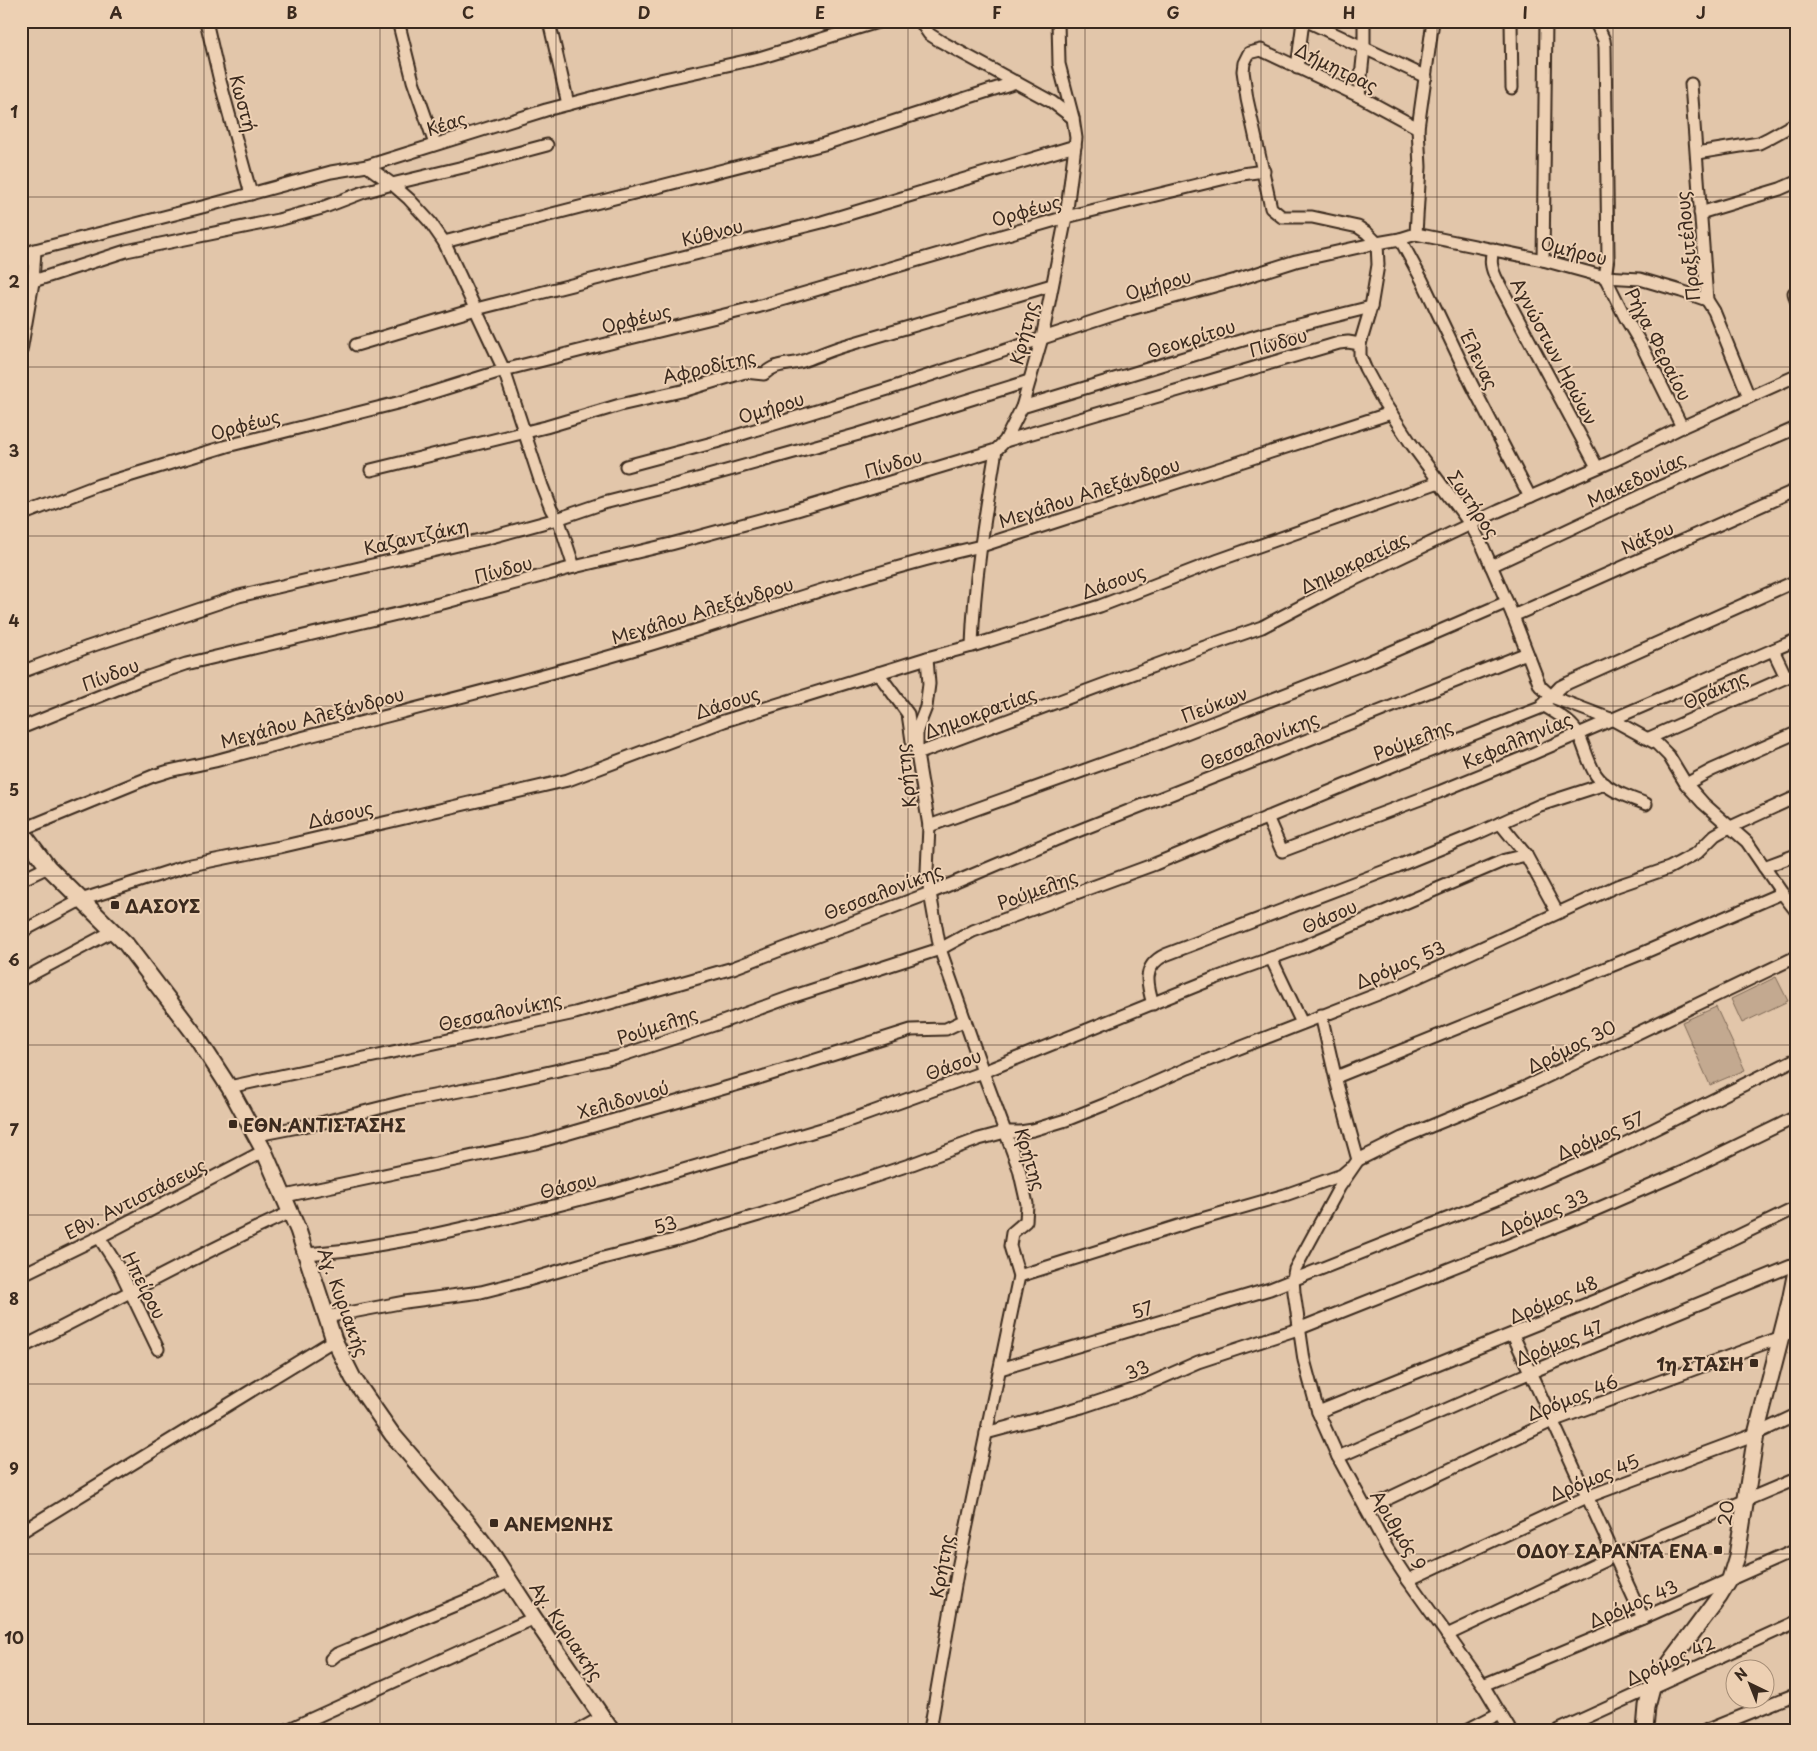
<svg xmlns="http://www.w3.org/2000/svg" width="1817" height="1751" font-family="'Playpen Sans',sans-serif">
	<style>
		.pitch { fill: #c3a990; stroke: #7f6a57 }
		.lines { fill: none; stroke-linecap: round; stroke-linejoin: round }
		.street-casing { stroke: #3b2a1e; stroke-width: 15 }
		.secondary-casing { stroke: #3b2a1e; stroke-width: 19 }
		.street { stroke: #edd0b3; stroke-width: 11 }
		.secondary { stroke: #edd0b3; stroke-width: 15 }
		.grid { fill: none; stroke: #3b2a1e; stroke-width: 1; stroke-opacity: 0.55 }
		.poi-dot { fill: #3b2a1e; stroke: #edd0b3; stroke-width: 2 }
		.labels { text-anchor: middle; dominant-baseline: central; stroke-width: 4; stroke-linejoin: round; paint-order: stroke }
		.street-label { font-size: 18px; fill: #3b2a1e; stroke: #edd0b3 }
		.poi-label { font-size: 18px; font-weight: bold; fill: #3b2a1e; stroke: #edd0b3; text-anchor: start }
		.neatline { fill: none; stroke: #3b2a1e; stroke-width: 2 }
		.grid-label { font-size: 16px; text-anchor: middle; font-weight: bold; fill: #3b2a1e }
	</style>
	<rect width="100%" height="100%" fill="#e2c6aa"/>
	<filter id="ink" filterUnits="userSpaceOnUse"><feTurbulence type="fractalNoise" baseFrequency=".02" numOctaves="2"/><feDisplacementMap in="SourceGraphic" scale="10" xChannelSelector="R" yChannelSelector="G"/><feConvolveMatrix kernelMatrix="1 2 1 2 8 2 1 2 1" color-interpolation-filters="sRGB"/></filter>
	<g filter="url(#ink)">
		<!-- pitch -->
		<g class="pitch">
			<path d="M1776,977L1788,1001L1742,1023L1731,999Z"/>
			<path d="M1716,1007L1745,1070L1710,1085L1682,1022Z"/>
		</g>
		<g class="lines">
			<!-- street casing -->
			<g class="street-casing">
				<g id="street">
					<path d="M206,21L220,81L251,194"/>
					<path d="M398,21L413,81L435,144"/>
					<path d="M549,21L568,104"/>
					<path d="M920,21L929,34L940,41L1052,102L1073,118"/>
					<path d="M1307,21L1426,77"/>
					<path d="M1511,21L1512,88"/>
					<path d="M1595,21L1604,40L1605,47L1608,258L1605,277L1625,317L1641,344L1682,427"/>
					<path d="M1297,68L1303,21"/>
					<path d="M1691,84L1707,300L1714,311L1749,397"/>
					<path d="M1359,96L1364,48V21"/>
					<path d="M1418,128L1359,96L1261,50L1249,53L1244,63L1243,71L1247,99L1271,208L1282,217H1312L1358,227L1367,233L1377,243L1378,265L1371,307L1360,344V356L1365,368L1383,401L1410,442L1471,525L1483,547L1513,616L1540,686L1552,697L1613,720L1657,744L1669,756L1686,784L1703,803L1747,842L1782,893L1796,911"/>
					<path d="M1697,153L1759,143L1767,139L1796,123"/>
					<path d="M367,166L392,184L409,199L430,222L444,242L504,370L542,486L551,509L560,524L574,567"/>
					<path d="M1700,213L1780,189L1796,182"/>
					<path d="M1416,234L1420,167L1418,128L1433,21"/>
					<path d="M1400,239L1422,280L1472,385L1530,497"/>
					<path d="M444,242L824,144L1016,82"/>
					<path d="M1493,249C1490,261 1491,267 1496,278L1597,467"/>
					<path d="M21,255L35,250L206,206L331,172L367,166L546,110L664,79L759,58L881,21"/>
					<path d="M1543,260L1546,21"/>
					<path d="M21,285L126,251L278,220L322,208L364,192L392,184L480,163L547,145"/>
					<path d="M1794,293L1796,300"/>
					<path d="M356,345L476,309L822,222L1075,146"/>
					<path d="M21,351L33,282L35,250"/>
					<path d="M1022,407L1263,334L1371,307"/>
					<path d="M1005,441L1339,343L1348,342L1360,344"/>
					<path d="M626,466L716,442L888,389L1131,309L1236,280L1296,261L1377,243L1400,239L1416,234L1543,260L1605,277L1640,279L1681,291L1707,300"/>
					<path d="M371,470L546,427L620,405L686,390L745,372L764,374C777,362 788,366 803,361C817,356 830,350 844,346L1052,285"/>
					<path d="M21,515L99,485L227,446L405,401L504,370L622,340L757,307L1066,217L1242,174L1264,171"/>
					<path d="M1491,566L1655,489L1796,428"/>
					<path d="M1513,616L1796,490"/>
					<path d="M972,646C974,580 985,516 996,450L1005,441L1022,407L1042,338L1066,217L1076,138L1073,118L1059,64L1058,21"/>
					<path d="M1773,650L1786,677"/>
					<path d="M927,658L929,684L926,707L917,730V754L929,826L927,871L930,893L940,949L983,1072L1019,1169L1027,1204L1026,1221L1012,1233L1010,1246L1019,1276L958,1568L930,1730"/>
					<path d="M21,672L88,647L239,596L484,539L557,519L604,503L679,484L859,434L1029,381"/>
					<path d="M878,673L908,714L912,741"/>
					<path d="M1543,705C1555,713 1572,721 1579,735C1585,748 1588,763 1596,775C1607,791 1629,797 1646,804"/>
					<path d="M21,728L142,679L186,664L443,603L574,567L671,544L797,510L996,450"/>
					<path d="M1649,738L1796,673"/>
					<path d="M917,754L1202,648L1262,627L1336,588L1498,511L1615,460L1682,427L1796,376"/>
					<path d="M1686,784L1712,770L1796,733"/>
					<path d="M1267,817L1282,851L1439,792L1525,757L1796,640"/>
					<path d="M1500,823L1526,855"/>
					<path d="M929,826L1155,745L1366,663L1507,602"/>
					<path d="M21,830L153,776L169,771L215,761C353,723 494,691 632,650C748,616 862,573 981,546L1391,413"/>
					<path d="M1764,867L1796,855"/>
					<path d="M21,880L48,867"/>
					<path d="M21,932L81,900L186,866L280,847L568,780L724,721L927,658L972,646L1100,606L1219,560L1439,482"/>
					<path d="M1271,958L1302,1023"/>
					<path d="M21,980L113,931"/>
					<path d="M1153,1004C1147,984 1142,966 1165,955L1398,866L1476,834L1540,805L1605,784"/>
					<path d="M1321,1015L1337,1084L1358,1160"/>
					<path d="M1336,1077L1643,953L1782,893"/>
					<path d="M229,1087L575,1013L733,968L930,893L1055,840L1527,653"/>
					<path d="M257,1135L324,1122L407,1101L496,1084L617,1057L714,1025L791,997L940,949L973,931L1155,864L1394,765L1540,708L1560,687L1568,683L1796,581"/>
					<path d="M285,1196L535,1143L749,1081L911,1030L946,1029L965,1020"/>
					<path d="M99,1237L120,1270L158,1349"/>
					<path d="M307,1254L348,1250L418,1238L499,1220L609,1192L842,1123L983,1072L1213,979L1302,947L1505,860L1526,855L1557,912"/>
					<path d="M21,1275L99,1237L264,1151"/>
					<path d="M1019,1276L1191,1222L1285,1195L1342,1175L1349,1169"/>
					<path d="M326,1317L405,1302L481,1292L528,1280L603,1258L678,1239L759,1215L912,1164L979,1139L1005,1132H1020L1033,1130L1066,1120L1111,1102L1188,1068L1396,987L1617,886L1669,868L1697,853L1715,835L1722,831L1796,797"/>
					<path d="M1513,1335L1643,1618"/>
					<path d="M21,1348C112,1303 199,1253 291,1212"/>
					<path d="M1000,1369L1270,1289L1507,1195L1620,1146L1796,1059"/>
					<path d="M1318,1412L1599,1299L1678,1265L1796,1208"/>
					<path d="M986,1433L1082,1407L1139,1388L1198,1362L1298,1329L1567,1222L1685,1171L1796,1117"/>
					<path d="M1338,1457L1529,1373L1796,1264"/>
					<path d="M1366,1509L1552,1421L1779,1338L1796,1329"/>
					<path d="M21,1532L334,1340"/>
					<path d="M1408,1580L1587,1497L1756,1434L1796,1415"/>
					<path d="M1447,1635L1614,1556L1796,1479"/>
					<path d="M331,1659L337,1654L477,1596L510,1580"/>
					<path d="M1483,1685L1643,1618L1796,1550"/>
					<path d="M287,1730L534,1618"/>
					<path d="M579,1730L602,1717"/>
					<path d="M1467,1730L1500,1713"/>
					<path d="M1510,1730L1483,1685L1408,1580L1387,1548L1338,1457L1318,1412L1304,1360L1294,1292L1293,1279L1295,1269L1340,1186L1358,1160L1402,1138L1521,1089L1796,957"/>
					<path d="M1559,1730L1796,1622"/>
					<path d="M1707,1730L1796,1694"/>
				</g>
			</g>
			<!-- secondary casing -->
			<g class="secondary-casing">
				<g id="secondary">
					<path d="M21,831L48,867L126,944L196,1036L229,1087L264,1151L298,1230L334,1340L353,1378L392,1434L469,1524L494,1557L534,1618L611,1730"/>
					<path d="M1645,1730L1647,1706L1652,1687L1719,1597L1730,1579L1737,1556L1756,1434L1790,1301L1796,1271"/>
				</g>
			</g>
			<!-- street -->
			<use href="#street" class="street"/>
			<!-- secondary -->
			<use href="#secondary" class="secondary"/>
		</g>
	</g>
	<!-- grid -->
	<path class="grid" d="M204,21V1730M380,21V1730M556,21V1730M732,21V1730M908,21V1730M1085,21V1730M1261,21V1730M1437,21V1730M1613,21V1730M21,197H1796M21,367H1796M21,536H1796M21,706H1796M21,876H1796M21,1045H1796M21,1215H1796M21,1384H1796M21,1554H1796"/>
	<!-- markers -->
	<g class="poi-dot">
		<rect x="110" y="900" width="10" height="10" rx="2.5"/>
		<rect x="228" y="1119" width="10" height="10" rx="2.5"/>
		<rect x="1749" y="1358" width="10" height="10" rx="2.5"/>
		<rect x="489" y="1518" width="10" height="10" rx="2.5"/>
		<rect x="1713" y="1545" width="10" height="10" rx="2.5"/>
	</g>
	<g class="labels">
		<!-- street labels -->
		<g class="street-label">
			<text transform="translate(1337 67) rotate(26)">Δήμητρας</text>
			<text transform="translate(244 103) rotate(75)">Κωστή</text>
			<text transform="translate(446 123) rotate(-18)">Κέας</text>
			<text transform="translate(1026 210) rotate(-16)">Ορφέως</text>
			<text transform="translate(712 232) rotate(-14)">Κύθνου</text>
			<text transform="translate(1687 246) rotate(-96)">Πραξιτέλους</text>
			<text transform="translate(1574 250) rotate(14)">Ομήρου</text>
			<text transform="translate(1158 284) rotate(-16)">Ομήρου</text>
			<text transform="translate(636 318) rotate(-14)">Ορφέως</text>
			<text transform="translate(1023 333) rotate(-76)">Κρήτης</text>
			<text transform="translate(1191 338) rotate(-17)">Θεοκρίτου</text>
			<text transform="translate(1278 342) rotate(-16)">Πίνδου</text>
			<text transform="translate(1659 344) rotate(63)">Ρήγα Φεραίου</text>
			<text transform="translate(1555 351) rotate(62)">Αγνώστων Ηρώων</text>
			<text transform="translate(1480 360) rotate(64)">Έλενας</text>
			<text transform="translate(709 366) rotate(-13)">Αφροδίτης</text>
			<text transform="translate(771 407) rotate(-17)">Ομήρου</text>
			<text transform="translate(245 424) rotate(-15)">Ορφέως</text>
			<text transform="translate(893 463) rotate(-17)">Πίνδου</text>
			<text transform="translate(1636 479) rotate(-25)">Μακεδονίας</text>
			<text transform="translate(1089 492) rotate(-18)">Μεγάλου Αλεξάνδρου</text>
			<text transform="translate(1474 504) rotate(56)">Σωτήρος</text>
			<text transform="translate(416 536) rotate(-13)">Καζαντζάκη</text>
			<text transform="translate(1647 537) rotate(-24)">Νάξου</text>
			<text transform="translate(1354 562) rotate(-26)">Δημοκρατίας</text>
			<text transform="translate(503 569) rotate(-15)">Πίνδου</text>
			<text transform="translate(1113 581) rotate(-20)">Δάσους</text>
			<text transform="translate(702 610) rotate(-17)">Μεγάλου Αλεξάνδρου</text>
			<text transform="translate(110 674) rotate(-21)">Πίνδου</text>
			<text transform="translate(1715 689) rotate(-24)">Θράκης</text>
			<text transform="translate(727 702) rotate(-18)">Δάσους</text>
			<text transform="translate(1214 704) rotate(-21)">Πεύκων</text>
			<text transform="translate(980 712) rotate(-20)">Δημοκρατίας</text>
			<text transform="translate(312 717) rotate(-15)">Μεγάλου Αλεξάνδρου</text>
			<text transform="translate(1413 739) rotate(-21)">Ρούμελης</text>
			<text transform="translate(1259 740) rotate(-22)">Θεσσαλονίκης</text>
			<text transform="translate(1517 740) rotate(-23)">Κεφαλληνίας</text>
			<text transform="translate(905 776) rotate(-97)">Κρήτης</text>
			<text transform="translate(340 814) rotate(-13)">Δάσους</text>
			<text transform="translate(1037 889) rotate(-20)">Ρούμελης</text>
			<text transform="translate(883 891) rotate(-21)">Θεσσαλονίκης</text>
			<text transform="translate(1329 916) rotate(-24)">Θάσου</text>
			<text transform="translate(1400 964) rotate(-23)">Δρόμος 53</text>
			<text transform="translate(500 1011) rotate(-12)">Θεσσαλονίκης</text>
			<text transform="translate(657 1025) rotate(-18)">Ρούμελης</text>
			<text transform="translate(1571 1046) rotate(-26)">Δρόμος 30</text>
			<text transform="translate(953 1064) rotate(-20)">Θάσου</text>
			<text transform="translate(623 1099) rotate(-16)">Χελιδονιού</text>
			<text transform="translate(1600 1135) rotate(-24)">Δρόμος 57</text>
			<text transform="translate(1031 1159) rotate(73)">Κρήτης</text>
			<text transform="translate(568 1185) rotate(-14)">Θάσου</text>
			<text transform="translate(135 1198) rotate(-27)">Εθν. Αντιστάσεως</text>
			<text transform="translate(1543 1212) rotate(-22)">Δρόμος 33</text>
			<text transform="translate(665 1224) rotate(-15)">53</text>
			<text transform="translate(145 1285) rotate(63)">Ηπείρου</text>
			<text transform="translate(1553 1299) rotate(-23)">Δρόμος 48</text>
			<text transform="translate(344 1302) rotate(70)">Αγ. Κυριακής</text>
			<text transform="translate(1142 1309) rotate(-17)">57</text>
			<text transform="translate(1559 1342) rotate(-22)">Δρόμος 47</text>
			<text transform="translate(1137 1369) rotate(-22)">33</text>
			<text transform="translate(1572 1397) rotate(-21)">Δρόμος 46</text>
			<text transform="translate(1594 1477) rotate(-22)">Δρόμος 45</text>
			<text transform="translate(1725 1513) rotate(-81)">20</text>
			<text transform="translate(1399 1530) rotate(59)">Αριθμός 9</text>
			<text transform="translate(941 1566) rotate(-80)">Κρήτης</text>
			<text transform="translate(1633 1603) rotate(-23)">Δρόμος 43</text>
			<text transform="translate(567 1631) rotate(56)">Αγ. Κυριακής</text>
			<text transform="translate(1670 1660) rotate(-24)">Δρόμος 42</text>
		</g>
		<!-- poi labels -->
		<g class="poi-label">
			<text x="125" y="905">ΔΑΣΟΥΣ</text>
			<text x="243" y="1124">ΕΘΝ.ΑΝΤΙΣΤΑΣΗΣ</text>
			<text x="1744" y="1363" text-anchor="end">1η ΣΤΑΣΗ</text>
			<text x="504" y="1523">ΑΝΕΜΩΝΗΣ</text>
			<text x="1708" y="1550" text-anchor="end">ΟΔΟΥ ΣΑΡΑΝΤΑ ΕΝΑ</text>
		</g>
	</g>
	<!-- margin -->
	<rect width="1817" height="1751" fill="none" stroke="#edd0b3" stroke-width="55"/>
	<!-- north arrow -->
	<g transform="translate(1750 1684) rotate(317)"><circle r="24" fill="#edd0b3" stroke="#a68e77"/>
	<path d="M0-4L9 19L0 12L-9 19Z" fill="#3b2a1e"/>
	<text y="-8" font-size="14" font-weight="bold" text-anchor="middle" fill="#3b2a1e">N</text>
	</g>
	<rect x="28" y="28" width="1762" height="1696" class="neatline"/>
	<g class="grid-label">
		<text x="116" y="19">A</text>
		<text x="292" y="19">B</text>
		<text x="468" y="19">C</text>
		<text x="644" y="19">D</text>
		<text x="820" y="19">E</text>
		<text x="997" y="19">F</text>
		<text x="1173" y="19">G</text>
		<text x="1349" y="19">H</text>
		<text x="1525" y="19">I</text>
		<text x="1701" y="19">J</text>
		<text x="14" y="118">1</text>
		<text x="14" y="288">2</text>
		<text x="14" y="457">3</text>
		<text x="14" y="627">4</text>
		<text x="14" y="796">5</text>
		<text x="14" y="966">6</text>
		<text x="14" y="1136">7</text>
		<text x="14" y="1305">8</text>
		<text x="14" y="1475">9</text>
		<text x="14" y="1644">10</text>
	</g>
</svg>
